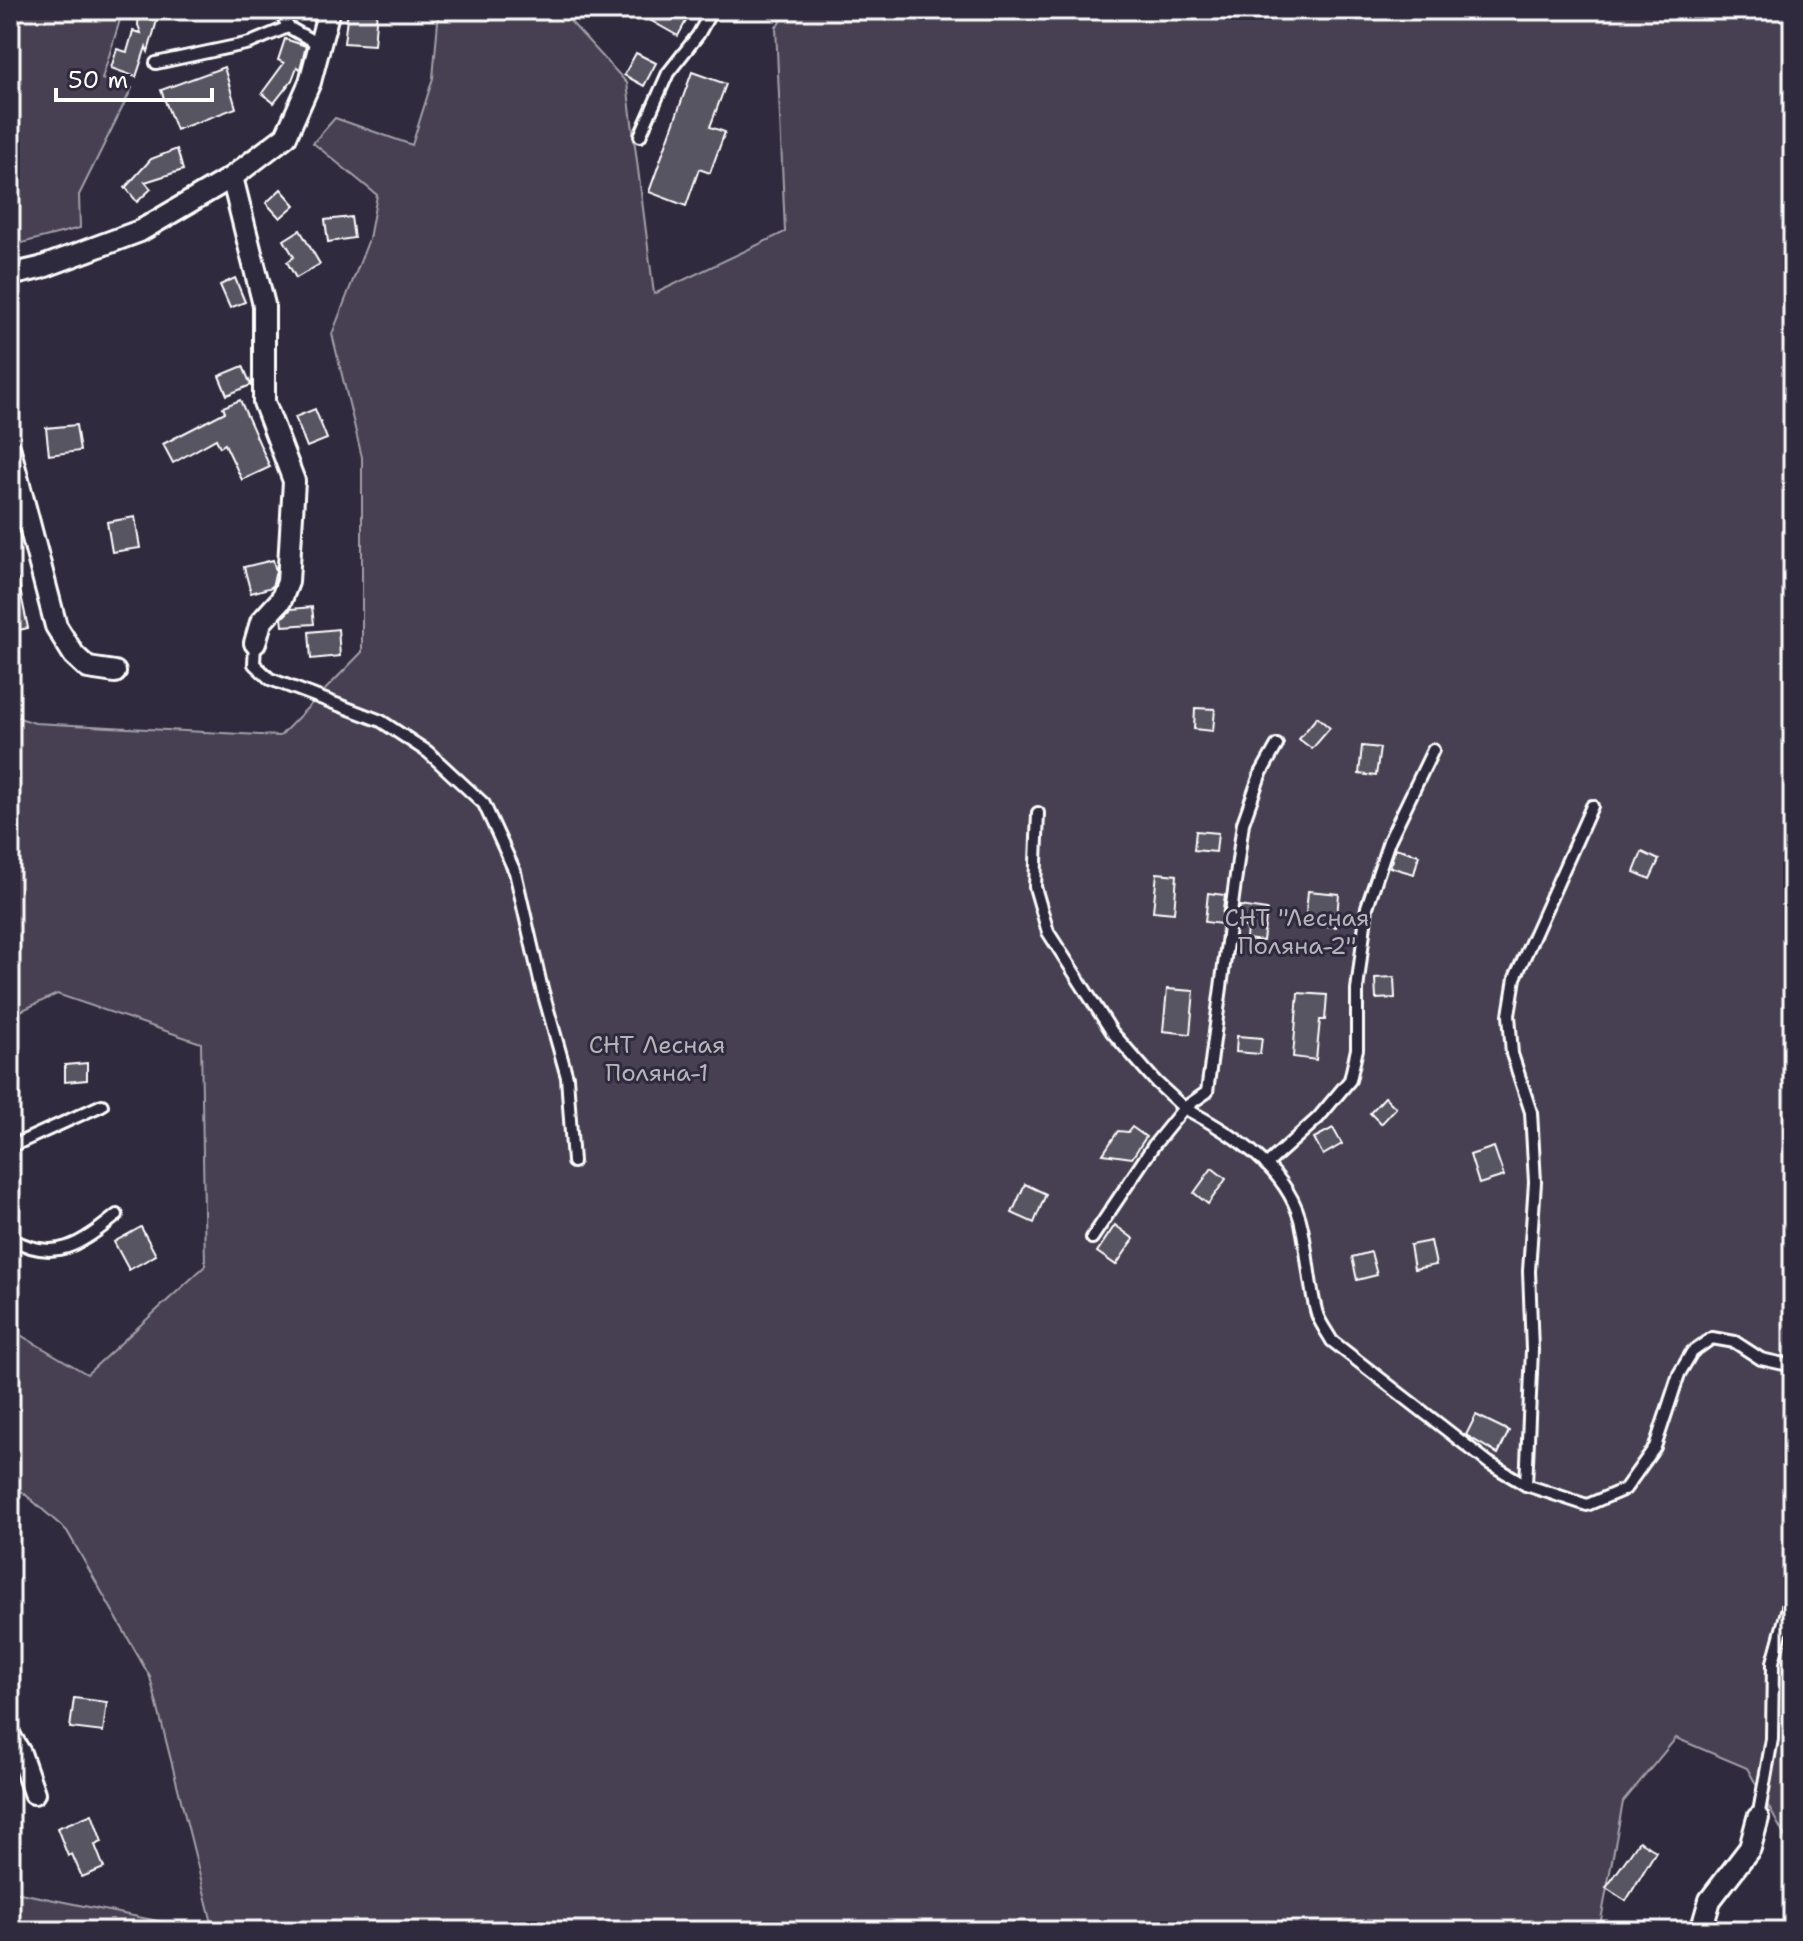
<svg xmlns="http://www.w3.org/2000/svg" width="1803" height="1941" font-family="'Shantell Sans',sans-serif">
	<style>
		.green { fill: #464152; stroke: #a2a0a8; stroke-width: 2 }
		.building { fill: #595564; stroke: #fff; stroke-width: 2 }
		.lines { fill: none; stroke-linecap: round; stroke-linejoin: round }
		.service-casing { stroke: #fff; stroke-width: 16 }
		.minor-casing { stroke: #fff; stroke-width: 26 }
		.service { stroke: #2f2a3d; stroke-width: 10 }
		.minor { stroke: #2f2a3d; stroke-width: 20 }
		.labels { text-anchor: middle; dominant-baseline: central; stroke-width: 6; stroke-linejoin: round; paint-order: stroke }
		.park-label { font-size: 24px; fill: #b5b3ba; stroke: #2f2a3d }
	</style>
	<rect width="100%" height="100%" fill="#2f2a3d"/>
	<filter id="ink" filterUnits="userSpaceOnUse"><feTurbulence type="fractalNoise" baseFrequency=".0125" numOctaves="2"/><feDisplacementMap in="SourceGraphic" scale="16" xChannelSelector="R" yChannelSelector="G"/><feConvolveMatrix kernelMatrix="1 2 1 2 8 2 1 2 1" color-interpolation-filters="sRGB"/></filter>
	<g filter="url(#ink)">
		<!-- green -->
		<g class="green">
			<path d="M10,10H123L102,79L132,88L79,195L80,228L10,246Z"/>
			<path d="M439,10H560L627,83L654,294L785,232L776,27L790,10H1793V1851L1747,1768L1676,1738L1623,1802L1599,1931H214L150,1677L67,1531L10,1481V1329L87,1374L205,1266L201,1043L57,994L10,1016V715L35,723L280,736L362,652V457L332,334L369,239L377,195L313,143L335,118L412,145L433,78Z"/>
			<path d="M10,1891L20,1893L207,1931H10Z"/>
		</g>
		<!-- building -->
		<g class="building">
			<path d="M139,10H160L148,52L146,47L136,77L111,68L117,49L127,52L133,31L141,33L138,25Z"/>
			<path d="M348,10H377L374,45L344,43Z"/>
			<path d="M632,10H692L678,36Z"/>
			<path d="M285,39L306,46L300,69L297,67L292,80L274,103L262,93L284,63L278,60Z"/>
			<path d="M636,53L656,63L644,86L624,75Z"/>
			<path d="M224,67L236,108L176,130L161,90Z"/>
			<path d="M692,72L726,84L710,127L725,132L710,173L699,169L686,206L649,192Z"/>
			<path d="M177,149L183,170L145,182L151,189L137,202L126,188L124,189L151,159Z"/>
			<path d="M281,189L295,205L280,218L266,203Z"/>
			<path d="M351,217L354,238L328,242L325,220Z"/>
			<path d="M300,230L320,264L296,278L287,262L294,257L284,240Z"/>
			<path d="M235,278L245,302L230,308L220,285Z"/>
			<path d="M243,366L251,385L227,395L219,376Z"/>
			<path d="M240,400L270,467L242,480L225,444L220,447L216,439L173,463L163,444L225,412L223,407Z"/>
			<path d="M315,409L327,439L307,447L295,417Z"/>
			<path d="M76,425L80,451L49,455L46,428Z"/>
			<path d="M135,517L140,548L112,552L107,522Z"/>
			<path d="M273,560L276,571L272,587L251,593L244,567Z"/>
			<path d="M18,580L28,628L10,632V581Z"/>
			<path d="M312,607L314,624L283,626L282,618L291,609Z"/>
			<path d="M338,629L340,656L311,659L309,632Z"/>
			<path d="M1195,708L1215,709L1213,731L1194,729Z"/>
			<path d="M1317,717L1330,728L1312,749L1299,739Z"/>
			<path d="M1362,746L1380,748L1376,776L1359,774Z"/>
			<path d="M1196,831L1218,833L1216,852L1194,850Z"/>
			<path d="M1395,848L1419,855L1414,874L1390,867Z"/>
			<path d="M1642,852L1659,860L1650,879L1634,872Z"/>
			<path d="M1157,873L1177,875L1174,913L1153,911Z"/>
			<path d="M1308,891L1339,894L1336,927L1305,924Z"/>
			<path d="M1208,893L1225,895L1221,924L1205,922Z"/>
			<path d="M1240,906L1267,910L1263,941L1246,939L1247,927L1237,926Z"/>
			<path d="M1394,977L1395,998L1376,999L1375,978Z"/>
			<path d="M1167,989L1194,991L1190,1034L1163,1031Z"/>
			<path d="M1298,993L1327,995L1325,1020H1320L1316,1060L1293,1057Z"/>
			<path d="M1237,1036L1262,1038L1260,1054L1236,1052Z"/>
			<path d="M87,1063V1080L65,1082V1065Z"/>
			<path d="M1385,1097L1396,1108L1381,1124L1370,1113Z"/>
			<path d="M1132,1127L1146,1137L1132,1158L1103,1154L1118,1131L1128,1132Z"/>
			<path d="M1333,1128L1342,1144L1323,1155L1314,1138Z"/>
			<path d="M1494,1147L1504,1176L1479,1184L1470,1155Z"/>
			<path d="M1212,1168L1226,1179L1208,1204L1194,1193Z"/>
			<path d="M1025,1184L1046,1194L1034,1223L1012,1213Z"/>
			<path d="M1115,1225L1134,1239L1116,1265L1097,1252Z"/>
			<path d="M141,1227L156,1255L129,1270L114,1242Z"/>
			<path d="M1431,1241L1436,1265L1414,1269L1410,1245Z"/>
			<path d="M1371,1252L1377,1275L1357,1280L1352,1257Z"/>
			<path d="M1476,1415L1509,1431L1498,1454L1466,1435Z"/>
			<path d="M74,1698L107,1702L103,1732L70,1728Z"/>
			<path d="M92,1814L102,1842L95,1845L104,1868L82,1877L72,1854L68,1856L57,1828Z"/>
			<path d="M1639,1841L1656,1851L1626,1901L1606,1888Z"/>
		</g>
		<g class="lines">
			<!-- service casing -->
			<g class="service-casing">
				<g id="service">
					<path d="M280,10L288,27L320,45"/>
					<path d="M156,63L250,43L288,27"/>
					<path d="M640,136L668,73L698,35L708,17L707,10"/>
					<path d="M255,643L254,664L270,679L381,721L428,752L484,804L515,872L541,985L567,1077L573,1162"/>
					<path d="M1277,745L1260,775L1243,823L1207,1092L1184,1108C1232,1133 1291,1170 1302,1228C1308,1256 1309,1286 1317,1314C1320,1323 1327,1332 1332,1341L1489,1463L1526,1485L1587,1505L1625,1489L1655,1447L1679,1374L1692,1352L1712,1338L1735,1342L1761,1359L1793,1366"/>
					<path d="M1038,813L1035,887L1048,932L1112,1032L1156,1082L1184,1108L1154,1145L1092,1238"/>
					<path d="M10,1147L102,1105"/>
					<path d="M1266,1165L1318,1118L1350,1080L1357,1049V990L1367,907L1389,841L1433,750"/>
					<path d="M10,1238C55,1264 81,1244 117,1215"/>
					<path d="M1526,1485L1532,1350L1529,1271L1535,1182L1531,1112L1512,1054L1509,1015L1515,978L1592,806"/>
					<path d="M1758,1818L1772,1739L1773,1662L1793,1589"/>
				</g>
			</g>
			<!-- minor casing -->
			<g class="minor-casing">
				<g id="minor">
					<path d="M232,177L264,305V402L294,481L288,582L281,600L261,622L255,643"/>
					<path d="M10,275L40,268L140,231L232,177L286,136L310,82L329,10"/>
					<path d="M10,450L56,626L74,655L88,668L115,672"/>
					<path d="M10,1736L20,1753L34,1793"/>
					<path d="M1701,1931L1710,1900L1750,1848L1758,1818"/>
				</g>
			</g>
			<!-- service -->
			<use href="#service" class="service"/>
			<!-- minor -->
			<use href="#minor" class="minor"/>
		</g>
	</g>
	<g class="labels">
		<!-- park labels -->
		<g class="park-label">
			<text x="1297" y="918">СНТ "Лесная<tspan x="1297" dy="28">Поляна-2"</tspan></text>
			<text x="657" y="1045">СНТ Лесная<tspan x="657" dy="28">Поляна-1</tspan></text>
		</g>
	</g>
	<!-- margin -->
	<rect width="1803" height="1941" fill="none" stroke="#2f2a3d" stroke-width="40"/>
	<rect x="20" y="20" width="1763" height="1901" fill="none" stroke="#fff" stroke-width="3" filter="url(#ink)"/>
	<!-- scale -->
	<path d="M56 88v12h156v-12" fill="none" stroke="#ffffff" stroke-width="4"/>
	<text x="68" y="88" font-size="24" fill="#ffffff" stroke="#2f2a3d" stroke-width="6" paint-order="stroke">50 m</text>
</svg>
